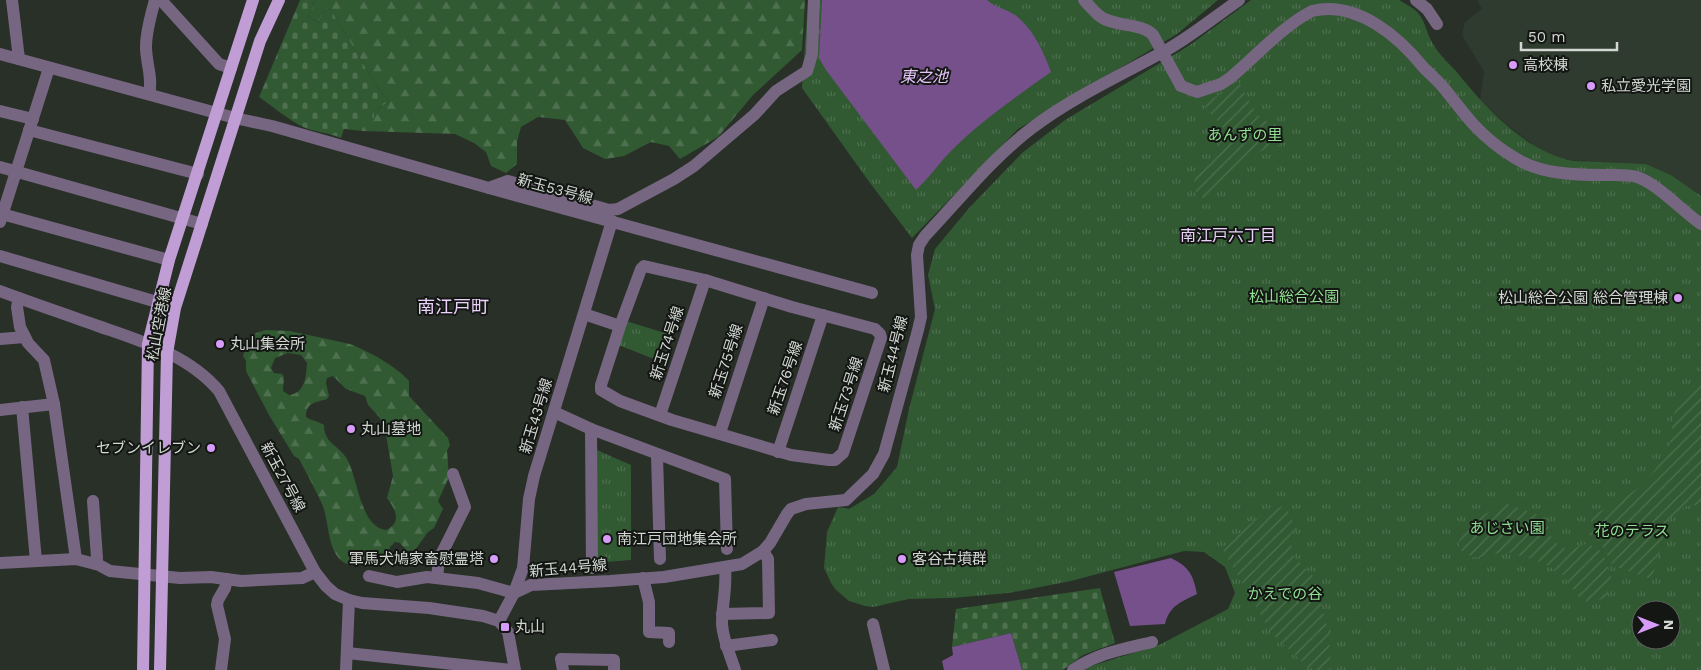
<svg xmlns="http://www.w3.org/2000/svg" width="1701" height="670" font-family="'Work Sans','Noto Sans JP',sans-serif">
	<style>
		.built { fill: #2f3b2f }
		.forest { fill: url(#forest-firs); fill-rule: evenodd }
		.cemetery { fill: url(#cemetery-stones) }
		.park { fill: url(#park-tufts); fill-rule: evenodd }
		.garden { fill: url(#garden-furrows) }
		.water { fill: #76508b }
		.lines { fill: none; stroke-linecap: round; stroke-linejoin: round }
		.minor { stroke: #776681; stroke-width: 12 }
		.major { stroke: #c09ed5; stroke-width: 12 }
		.minor-bridge { stroke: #776681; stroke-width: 12 }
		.poi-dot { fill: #d79bf9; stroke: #131613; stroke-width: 2 }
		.labels { text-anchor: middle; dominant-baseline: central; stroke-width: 4; stroke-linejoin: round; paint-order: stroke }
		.poi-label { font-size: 15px; fill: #d2d7d2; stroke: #131613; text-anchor: start }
		.park-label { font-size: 15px; fill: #91df92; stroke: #131613 }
		.street-label { font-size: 15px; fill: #d2d7d2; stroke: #131613 }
		.water-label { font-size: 16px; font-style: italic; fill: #e4c4f8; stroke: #131613 }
		.neighbourhood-label { font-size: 16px; fill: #e9d1f9; stroke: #131613 }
		.quarter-label { font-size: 18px; fill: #e9d1f9; stroke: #131613 }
	</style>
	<defs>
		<pattern id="forest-firs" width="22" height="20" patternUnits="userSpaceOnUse" patternTransform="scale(1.25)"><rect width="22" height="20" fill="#315932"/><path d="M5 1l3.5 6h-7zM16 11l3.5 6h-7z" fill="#4e704f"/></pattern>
		<pattern id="cemetery-stones" width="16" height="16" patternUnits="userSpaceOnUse" patternTransform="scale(1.25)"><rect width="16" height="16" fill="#315932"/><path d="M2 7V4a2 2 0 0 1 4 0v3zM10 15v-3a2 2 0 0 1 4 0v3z" fill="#4e704f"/></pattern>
		<pattern id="park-tufts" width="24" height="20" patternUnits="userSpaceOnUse" patternTransform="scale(1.25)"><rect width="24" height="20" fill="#315932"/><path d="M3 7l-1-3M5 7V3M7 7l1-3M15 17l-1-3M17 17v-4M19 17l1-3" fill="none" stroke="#4e704f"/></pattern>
		<pattern id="garden-furrows" width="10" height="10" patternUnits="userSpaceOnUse" patternTransform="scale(1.25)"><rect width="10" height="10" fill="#315932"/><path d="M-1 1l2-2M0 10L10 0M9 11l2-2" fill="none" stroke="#4e704f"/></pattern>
	</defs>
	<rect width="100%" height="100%" fill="#283028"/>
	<!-- built -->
	<path class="built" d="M1477,0H1701V196L1671,175L1646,164L1596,163L1563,159L1539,149L1506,124L1480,101L1484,72L1462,35L1465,22L1482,9Z"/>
	<!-- forest -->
	<g class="forest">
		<path d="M315,0H805L802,50L753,95L718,137L680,159L669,146L651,142L624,156L605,159L583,148L565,120L538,117L521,127L517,142V164L506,173L491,166L486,152L474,143L455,134L362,131V118L374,112L389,101L377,87L331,10L326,8L318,23L308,16Z"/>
		<path d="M266,330L290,331L350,344C368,351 396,366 409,381V396L448,438L450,445L447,451L449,477L438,501L443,509L434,528L428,532L415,550L407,551L400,543L395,542L390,547L389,555L385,560C380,561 374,559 369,560C361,561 355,567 347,564C326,555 330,521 322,504C315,489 307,474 299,459L294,456L269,415L246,371V361L243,356C249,339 246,335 266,330ZM288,353L301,355L307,363C306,377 305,393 289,395L283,391L284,377L282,374L274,373L271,368L275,358ZM333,376L346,389L365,396L368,405L380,418L385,429L393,476L387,498C396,510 402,523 386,530C360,527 358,478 347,459C339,445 324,444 324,425C318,421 312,421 306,417C306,402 315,403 327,399L329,396L326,383L327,378Z"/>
	</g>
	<!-- cemetery -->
	<g class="cemetery">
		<path d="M300,0H315L308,16L318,23L326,8L331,10L377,87L389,101L374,112V118L362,119V131L344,129L341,138C327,132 312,132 299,125C285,117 272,106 259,97Z"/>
		<path d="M1100,588L1115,643L1083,655L1063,670H1022L1011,633L952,647L956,609Z"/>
	</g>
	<!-- park -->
	<g class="park">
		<path d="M808,0H1218L1177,34L1018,129L912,238L870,183L802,88Z"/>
		<path d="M1251,0H1399C1404,3 1410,6 1415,10C1425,18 1426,33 1433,44C1438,53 1447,62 1455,70C1485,107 1525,152 1574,161L1646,164L1671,175L1701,196V670H1085L1088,667L1159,645L1228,609L1235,593L1225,567L1204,552L1184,551L1071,581L1009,593L952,598L909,599L873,607L865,606L849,601L836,590L831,583L824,568L827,532L838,507L849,509L874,494L897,467L909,409L935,309L928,275L935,249L969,208L1022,153L1065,120L1190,45ZM1641,610H1671V640H1641Z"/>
		<path d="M626,321L668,334L659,361L616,344Z"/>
		<path d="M590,447L631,465V560L593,563Z"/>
	</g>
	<!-- garden -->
	<g class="garden">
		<path d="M1238,81C1243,89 1253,111 1260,117C1267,124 1280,121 1282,136C1284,149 1267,147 1260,152C1239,163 1222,183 1204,199L1193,189L1195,174L1218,150L1223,127L1202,104L1221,94Z"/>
		<path d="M1701,378V505L1686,506L1666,522L1658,560L1651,579L1613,566L1600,542L1589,535L1592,516L1621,500L1645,483L1668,452L1676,405Z"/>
		<path d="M1505,503L1547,518C1550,537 1551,543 1570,550L1588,543L1603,553L1612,580L1605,598L1589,603L1580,598L1561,573L1543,563L1505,551L1486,557H1472L1459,549L1460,532L1469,523Z"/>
		<path d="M1285,505L1297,530L1290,535L1293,556L1314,577L1329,634L1331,670H1315L1308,667L1271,633L1222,548L1261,515Z"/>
	</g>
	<!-- water -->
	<g class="water">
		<path d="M822,0H987C995,7 1006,9 1015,15C1032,27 1044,52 1051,72C1017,96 981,121 952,150C939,163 929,178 916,190L826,70L819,58Z"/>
		<path d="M1171,558C1189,567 1193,574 1197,594C1181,602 1170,605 1165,624L1130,626L1114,572Z"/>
		<path d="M1011,633L1022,670H944L942,661L953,655L952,647Z"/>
	</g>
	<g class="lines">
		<!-- minor -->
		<g class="minor">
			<path d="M12,0L19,59"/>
			<path d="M161,0L219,64L231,68"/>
			<path d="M1084,0C1089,5 1095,13 1101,17C1115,27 1143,23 1153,35"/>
			<path d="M1416,0L1427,9L1437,24"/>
			<path d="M0,54L235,118L272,126L489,188L508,181L609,210L618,209L674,179L694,166L754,115L776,91L807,71L812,54L814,0"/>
			<path d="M1181,86L1197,92L1221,84L1230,78C1256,56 1283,26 1312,11C1357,0 1399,37 1424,68C1430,74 1437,80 1443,87C1453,99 1463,113 1474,125C1486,138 1500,149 1515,158C1541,174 1574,175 1603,175C1614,175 1627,174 1637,177C1658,184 1682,211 1701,224"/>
			<path d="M149,94C153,78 146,63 146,47C146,31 151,15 155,0"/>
			<path d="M0,111L33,119"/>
			<path d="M29,130L198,174"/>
			<path d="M0,167L202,224"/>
			<path d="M489,188L872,293"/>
			<path d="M2,214L169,260"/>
			<path d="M0,222L49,68"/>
			<path d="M0,256L157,302"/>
			<path d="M0,291C32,303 65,314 98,326C141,341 189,355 219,391L315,572L326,586L335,594L349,600L362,603L429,608L483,616L499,621L508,632L515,670"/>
			<path d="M19,298L17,307L20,327L28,343L44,360L54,404"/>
			<path d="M584,314L620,326L641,269L644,266L705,280L792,307L875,329L880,334L881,338L843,453L835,460H829L791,455L672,420L620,401L601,390V385L620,326"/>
			<path d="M0,339L25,337"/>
			<path d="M22,407L36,561"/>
			<path d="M0,410L54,404L76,559"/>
			<path d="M554,412L591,429L725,479L727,549"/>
			<path d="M660,415L705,280"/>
			<path d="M591,429L592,568"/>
			<path d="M720,433L764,298"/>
			<path d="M778,452L823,315"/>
			<path d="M657,455L660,559"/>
			<path d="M93,501L97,558L96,564"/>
			<path d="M0,563L76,559L99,565L110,571L180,578L211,577L241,581L302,578L315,572"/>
			<path d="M725,567C727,587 722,605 722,624C723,640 730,654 735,670"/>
			<path d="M369,576L397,582L427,577L478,583L514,593L531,585L610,581L664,577L742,564L763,551L770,543L787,514L791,509L806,504L846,500L873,474L884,454L918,330L921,317L917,255L919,245L925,236C960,199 991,159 1032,128C1074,96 1124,74 1170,48C1194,34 1216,16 1239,0"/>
			<path d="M437,578L439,559L465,507L453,474"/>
			<path d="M643,578L649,602V632L669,633V642"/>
			<path d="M722,614L769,613L768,559L763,551"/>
			<path d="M499,621L514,593L523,568L529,499L534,476L612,221"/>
			<path d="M873,624L884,670"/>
			<path d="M726,646L772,640"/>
			<path d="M347,653L511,670"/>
			<path d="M221,670L225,639L217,605L218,600L225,588L227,579"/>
			<path d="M346,670L349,600"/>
			<path d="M563,670L561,659L614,660V670"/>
			<path d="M1073,670C1097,653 1124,649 1152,642"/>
		</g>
		<!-- major -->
		<g class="major">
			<path d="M143,670L148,344L169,260L253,0"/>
			<path d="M160,670L167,353L175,308L260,41L279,0"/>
		</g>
		<!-- minor-bridge -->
		<path class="minor-bridge" d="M1153,35L1181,86"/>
	</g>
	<!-- markers -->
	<g class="poi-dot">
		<circle cx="1513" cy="65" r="5"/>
		<circle cx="1591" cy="86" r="5"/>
		<circle cx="1678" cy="298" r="5"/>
		<circle cx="220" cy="344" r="5"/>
		<circle cx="351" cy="429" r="5"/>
		<circle cx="211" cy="448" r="5"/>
		<circle cx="607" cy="539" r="5"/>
		<circle cx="494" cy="559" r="5"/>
		<circle cx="902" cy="559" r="5"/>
		<rect x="500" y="622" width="10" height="10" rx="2.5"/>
	</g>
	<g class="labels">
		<!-- poi labels -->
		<g class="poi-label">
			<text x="1523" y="65">高校棟</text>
			<text x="1601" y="86">私立愛光学園</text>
			<text x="1668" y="298" text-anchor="end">松山総合公園 総合管理棟</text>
			<text x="230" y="344">丸山集会所</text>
			<text x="361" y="429">丸山墓地</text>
			<text x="201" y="448" text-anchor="end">セブンイレブン</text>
			<text x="617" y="539">南江戸団地集会所</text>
			<text x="484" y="559" text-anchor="end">軍馬犬鳩家畜慰霊塔</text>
			<text x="912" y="559">客谷古墳群</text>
			<text x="515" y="627">丸山</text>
		</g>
		<!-- park labels -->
		<g class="park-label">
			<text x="1245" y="135">あんずの里</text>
			<text x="1294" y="297">松山総合公園</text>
			<text x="1507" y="528">あじさい園</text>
			<text x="1632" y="531">花のテラス</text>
			<text x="1285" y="594">かえでの谷</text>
		</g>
		<!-- street labels -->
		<g class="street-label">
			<text transform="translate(555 189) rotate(15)">新玉53号線</text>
			<text transform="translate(159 324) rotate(-79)">松山空港線</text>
			<text transform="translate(667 343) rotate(-72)">新玉74号線</text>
			<text transform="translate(893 354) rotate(-76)">新玉44号線</text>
			<text transform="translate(726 361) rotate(-72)">新玉75号線</text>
			<text transform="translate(785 378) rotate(-71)">新玉76号線</text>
			<text transform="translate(846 394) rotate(-72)">新玉73号線</text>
			<text transform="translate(536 416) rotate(-73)">新玉43号線</text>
			<text transform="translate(283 477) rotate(62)">新玉27号線</text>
			<text transform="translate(568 568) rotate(-5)">新玉44号線</text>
		</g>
		<!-- water labels -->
		<g class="water-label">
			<text x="924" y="76">東之池</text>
		</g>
		<!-- neighbourhood labels -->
		<g class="neighbourhood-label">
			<text x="1228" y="235">南江戸六丁目</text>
		</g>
		<!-- quarter labels -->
		<g class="quarter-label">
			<text x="453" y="306">南江戸町</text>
		</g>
	</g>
	<!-- north arrow -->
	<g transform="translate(1656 625) rotate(90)"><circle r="24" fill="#131613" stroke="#5f635f"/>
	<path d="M0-4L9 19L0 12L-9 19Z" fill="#d79bf9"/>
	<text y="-8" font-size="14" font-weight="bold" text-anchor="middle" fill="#d2d7d2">N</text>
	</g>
	<!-- scale -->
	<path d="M1521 42v8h96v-8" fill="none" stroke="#d2d7d2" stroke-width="2.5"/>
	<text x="1528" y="42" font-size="15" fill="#d2d7d2" stroke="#131613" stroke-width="4" paint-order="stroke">50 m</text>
</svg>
